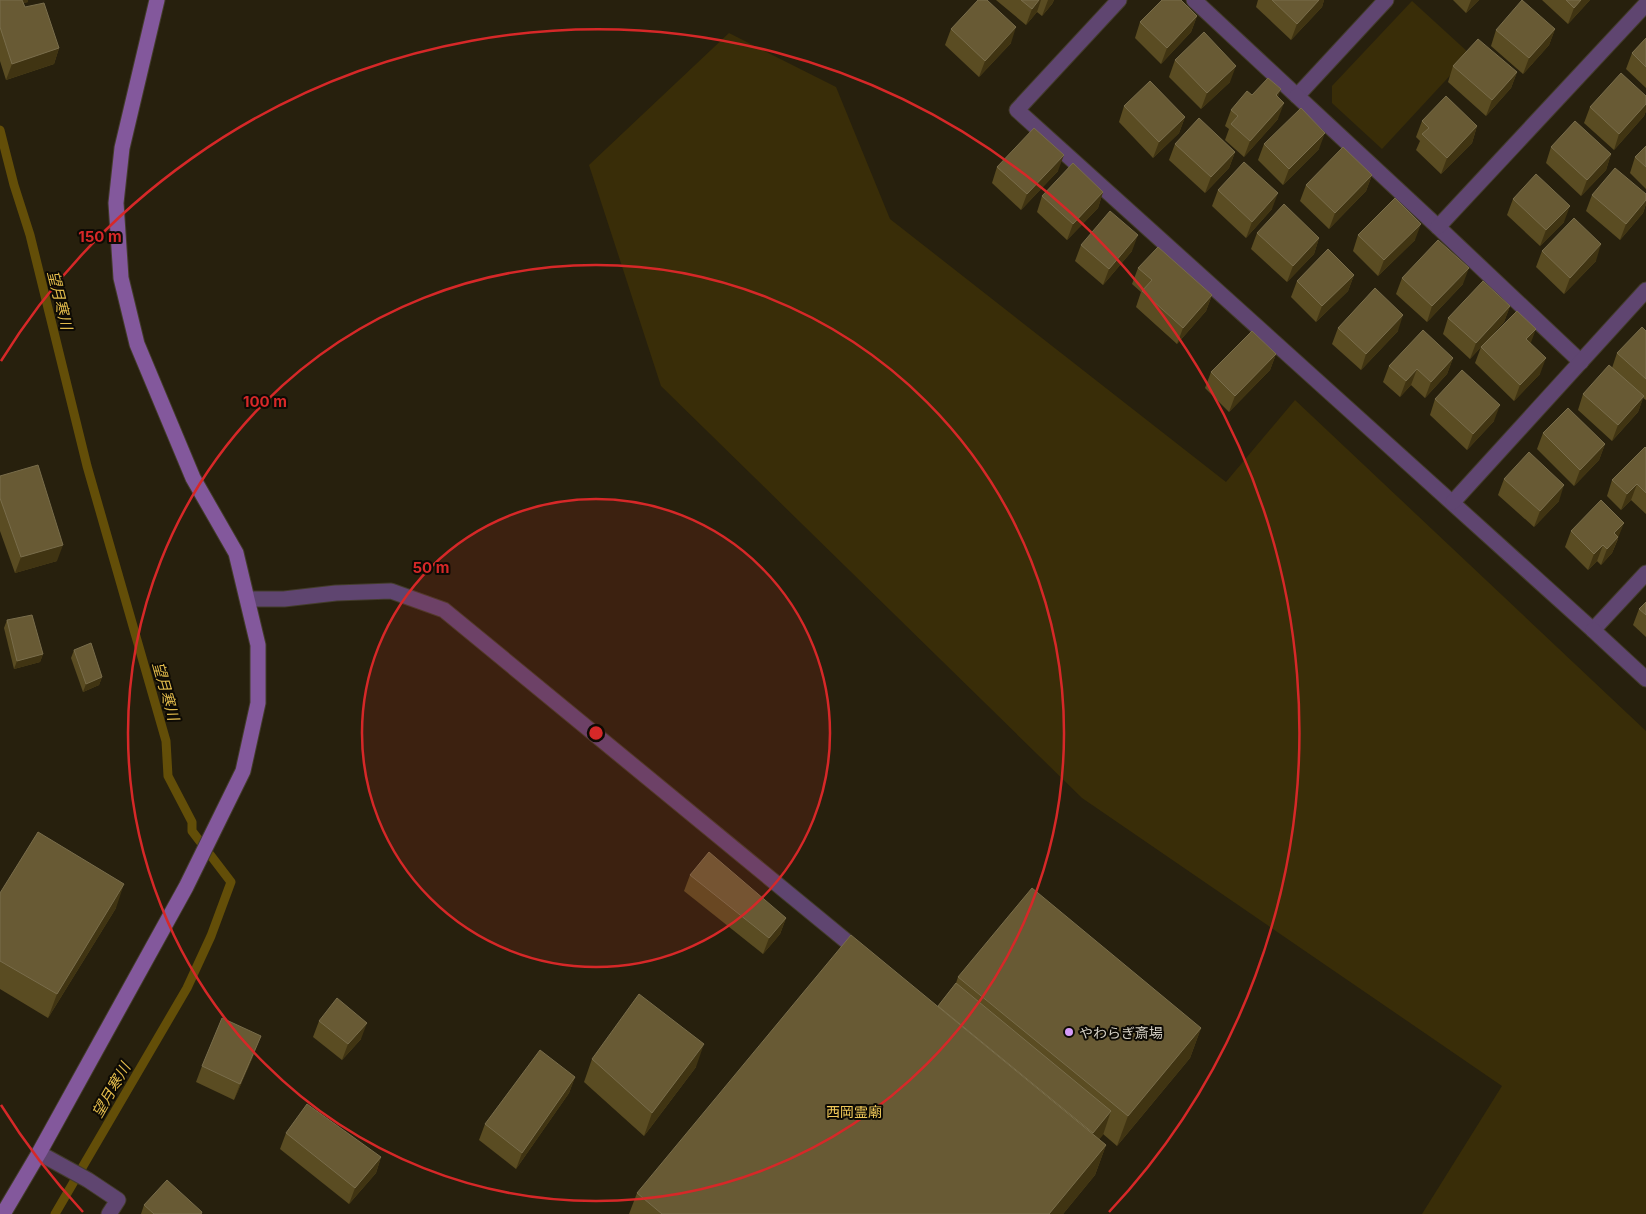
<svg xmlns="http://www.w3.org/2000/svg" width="1646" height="1214" font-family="Inter,'Noto Sans JP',sans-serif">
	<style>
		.green { fill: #392d08 }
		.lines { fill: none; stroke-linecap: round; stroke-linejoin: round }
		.stream { stroke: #634e08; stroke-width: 9 }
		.lane-casing { stroke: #433c2b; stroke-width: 17 }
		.street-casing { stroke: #433c2b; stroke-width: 17 }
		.secondary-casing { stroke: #433c2b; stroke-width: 17 }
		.lane { stroke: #5f4570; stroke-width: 15 }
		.street { stroke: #5f4570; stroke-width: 15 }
		.secondary { stroke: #83589c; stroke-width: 15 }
		.wall { fill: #5a4c22 }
		.shaded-wall { fill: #403412 }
		.building { fill: #685a34; stroke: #796d4b }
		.ring { fill: none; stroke: #d62828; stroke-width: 2.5 }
		.poi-dot { fill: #d69bfa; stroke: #0d0a04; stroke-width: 2 }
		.labels { text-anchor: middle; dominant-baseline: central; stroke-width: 4; stroke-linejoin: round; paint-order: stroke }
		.poi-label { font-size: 14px; fill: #d6d1c6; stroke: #0d0a04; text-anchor: start }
		.park-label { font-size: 14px; fill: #f0c859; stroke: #0d0a04 }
		.water-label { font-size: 15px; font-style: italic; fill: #e2bb4b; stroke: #0d0a04 }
		.centre { fill: #d62828; stroke: #0d0a04; stroke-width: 2.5 }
		.ring-label { font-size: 15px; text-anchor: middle; font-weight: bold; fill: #d62828; stroke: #0d0a04; stroke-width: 4; stroke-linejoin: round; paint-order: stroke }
	</style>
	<rect width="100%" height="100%" fill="#27200d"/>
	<!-- green -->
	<g class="green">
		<path d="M1412,1L1470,54L1382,149L1332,103V86Z"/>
		<path d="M729,33L836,87L890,219L1226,482L1295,400L1646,731V1214H1422L1502,1086L1082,798L661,386L589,165Z"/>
	</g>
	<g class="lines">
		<!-- stream -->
		<path class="stream" d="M0,130L14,185L30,235L87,466L166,741L168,776L192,822V831L231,882L211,936L187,988L55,1214"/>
		<!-- lane casing -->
		<g class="lane-casing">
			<g id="lane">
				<path d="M248,599H284L336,593L391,591L444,610L845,940"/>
				<path d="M39,1153L88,1180L118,1200L109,1214"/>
			</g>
		</g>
		<!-- street casing -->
		<g class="street-casing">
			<g id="street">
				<path d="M1119,0L1017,110L1593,630L1646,573"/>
				<path d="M1194,0L1297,96L1386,0"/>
				<path d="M1297,96L1438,227L1581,362"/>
				<path d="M1438,227L1646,4"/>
				<path d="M1453,502L1646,290"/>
				<path d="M1593,630L1646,679"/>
			</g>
		</g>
		<!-- secondary casing -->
		<g class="secondary-casing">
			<path id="secondary" d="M3,1214L39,1153L186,887L243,771L258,703V645L236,553L193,478L137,344L121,278L116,203L122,148L157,0"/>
		</g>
		<!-- lane -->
		<use href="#lane" class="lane"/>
		<!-- street -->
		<use href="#street" class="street"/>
		<!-- secondary -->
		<use href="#secondary" class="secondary"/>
	</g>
	<!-- wall -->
	<g class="wall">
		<path d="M0,0H28V2L23,3L25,7L59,48L54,64L6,80L0,61Z"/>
		<path d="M996,0H1054L1052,4L1042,16L1037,12L1026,25Z"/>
		<path d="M1258,0H1324L1322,7L1291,40L1256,7Z"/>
		<path d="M1453,0H1479L1466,13Z"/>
		<path d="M1542,0H1590L1568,24Z"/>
		<path d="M1197,16L1191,32L1161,64L1135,38L1140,22Z"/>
		<path d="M951,29L1011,43L979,77L945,45Z"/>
		<path d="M1555,29L1549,45L1523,74L1491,46L1496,30Z"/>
		<path d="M1646,38V88L1626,69L1632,53Z"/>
		<path d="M1175,60L1230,82L1201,109L1169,77Z"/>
		<path d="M1453,66L1517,72L1511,88L1486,116L1448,82Z"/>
		<path d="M1252,95L1278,98V119L1244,157L1225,140L1229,129L1225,126L1231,110Z"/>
		<path d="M1646,96V111L1644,116L1614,150L1584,123L1590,107Z"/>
		<path d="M1124,106L1185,117L1179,133L1153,158L1119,122Z"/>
		<path d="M1422,121L1477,126L1472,143L1441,174L1416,150L1420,141L1416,137Z"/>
		<path d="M1175,144L1235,152L1229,168L1205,193L1169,160Z"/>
		<path d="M1264,144L1319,149L1283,185L1258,160Z"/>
		<path d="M1646,146V189L1630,173L1635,157Z"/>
		<path d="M1551,147L1611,154L1606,170L1581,196L1546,163Z"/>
		<path d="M997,167L1058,171L1021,210L992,183Z"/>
		<path d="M1372,175L1366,191L1329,229L1300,201L1306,185Z"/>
		<path d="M1218,190L1272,209L1246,238L1212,206Z"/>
		<path d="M1103,192L1098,208L1067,240L1037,212L1042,196Z"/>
		<path d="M1646,194V204L1643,213L1620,240L1586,211L1592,195Z"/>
		<path d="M1513,199L1564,222L1540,246L1507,215Z"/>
		<path d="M1257,233L1319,238L1314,254L1287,282L1251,249Z"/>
		<path d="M1358,235L1415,240L1378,276L1353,251Z"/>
		<path d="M1081,245L1132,251L1103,285L1075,261Z"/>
		<path d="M1542,251L1596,261L1564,294L1536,267Z"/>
		<path d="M1138,268L1212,295L1206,311L1177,344L1136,307L1141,292L1132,284Z"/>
		<path d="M1354,275L1348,291L1316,322L1291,297L1297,281Z"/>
		<path d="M1402,278L1463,284L1427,322L1396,294Z"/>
		<path d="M1510,306L1504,322L1484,344L1531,343L1540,374L1514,401L1475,363L1481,347L1470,359L1443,334L1448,318Z"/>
		<path d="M1338,328L1398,331L1361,370L1332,344Z"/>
		<path d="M1646,331V400L1643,398L1638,412L1612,441L1578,410L1583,394L1612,368L1617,353Z"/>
		<path d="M1276,354L1270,370L1229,412L1205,388L1211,372Z"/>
		<path d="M1453,358L1447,374L1425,398L1411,385L1400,397L1383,382L1389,366Z"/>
		<path d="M1435,399L1494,421L1467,450L1430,415Z"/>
		<path d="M1543,433L1605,444L1599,460L1574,486L1537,449Z"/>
		<path d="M1646,448V514L1631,500L1621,510L1607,496L1612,480Z"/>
		<path d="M0,476L57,561L15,573L0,531Z"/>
		<path d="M1504,479L1559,501L1534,527L1498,495Z"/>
		<path d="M1571,531L1618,539L1612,553L1601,565L1597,561L1588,570L1565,547Z"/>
		<path d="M1646,602V637L1633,625L1639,609Z"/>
		<path d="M7,620L43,654L40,662L14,669L4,628Z"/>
		<path d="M74,650L102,677L99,685L83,692L71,658Z"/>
		<path d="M690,875L786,918L780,934L763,954L684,891Z"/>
		<path d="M0,893L116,908L48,1018L0,989Z"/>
		<path d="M958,977L1201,1028L1190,1058L1117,1146L1103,1134L1099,1139L1106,1145L1095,1175L1063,1214H629L637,1193L938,1006L956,983Z"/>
		<path d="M319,1021L361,1039L342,1060L313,1037Z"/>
		<path d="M255,1052L234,1100L196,1082L202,1066Z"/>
		<path d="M592,1059L696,1067L644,1136L584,1082Z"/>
		<path d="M575,1077L569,1093L516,1169L479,1140L485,1124Z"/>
		<path d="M286,1133L381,1157L376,1173L349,1204L280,1149Z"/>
		<path d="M144,1205L202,1212V1214H141Z"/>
	</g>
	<!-- shaded-wall -->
	<g class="shaded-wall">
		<path d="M15,0H28V2L12,6Z"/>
		<path d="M1039,0H1041L1037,12L1026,25L1032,9Z"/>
		<path d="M1048,0H1054L1052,4L1042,16Z"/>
		<path d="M1319,0H1324L1322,7L1291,40L1297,24Z"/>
		<path d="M1471,0H1479L1466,13Z"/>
		<path d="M1581,0H1590L1568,24L1574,8Z"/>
		<path d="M1197,16L1191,32L1161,64L1167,48Z"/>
		<path d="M1016,27L1011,43L979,77L985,61Z"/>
		<path d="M1555,29L1549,45L1523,74L1529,58Z"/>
		<path d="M59,48L54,64L6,80L12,64Z"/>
		<path d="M1236,66L1230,82L1201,109L1207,93Z"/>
		<path d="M1517,72L1511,88L1486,116L1492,100Z"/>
		<path d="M1281,89L1275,105L1276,95Z"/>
		<path d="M1284,103L1278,119L1244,157L1250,141Z"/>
		<path d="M1646,104V111L1644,116L1614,150L1619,134Z"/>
		<path d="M1185,117L1179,133L1153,158L1159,142Z"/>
		<path d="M1477,126L1472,143L1441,174L1447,158Z"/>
		<path d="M1325,133L1319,149L1283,185L1289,169Z"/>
		<path d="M1235,152L1229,168L1205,193L1211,177Z"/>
		<path d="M1611,154L1606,170L1581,196L1587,180Z"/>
		<path d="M1064,155L1058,171L1021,210L1027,194Z"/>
		<path d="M1372,175L1366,191L1329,229L1335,213Z"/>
		<path d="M1103,192L1098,208L1067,240L1073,224Z"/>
		<path d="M1278,193L1272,209L1246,238L1252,222Z"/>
		<path d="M1646,200V204L1643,213L1620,240L1626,224Z"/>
		<path d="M1570,206L1564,222L1540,246L1546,230Z"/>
		<path d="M1421,224L1415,240L1378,276L1384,260Z"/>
		<path d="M1138,235L1132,251L1103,285L1109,269Z"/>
		<path d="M1319,238L1314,254L1287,282L1293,266Z"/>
		<path d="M1601,244L1596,261L1564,294L1570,278Z"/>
		<path d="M1469,268L1463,284L1427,322L1432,306Z"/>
		<path d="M1354,275L1348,291L1316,322L1322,306Z"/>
		<path d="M1212,295L1206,311L1177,344L1183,328Z"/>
		<path d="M1510,306L1504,322L1470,359L1476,343Z"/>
		<path d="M1403,315L1398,331L1361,370L1366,354Z"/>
		<path d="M1536,329L1530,345L1526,339Z"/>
		<path d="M1276,354L1270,370L1229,412L1235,396Z"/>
		<path d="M1453,358L1447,374L1425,398L1431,382Z"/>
		<path d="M1546,358L1540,374L1514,401L1520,385Z"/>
		<path d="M1417,369L1411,385L1400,397L1406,381Z"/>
		<path d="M1644,396L1638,412L1612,441L1618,425Z"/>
		<path d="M1500,405L1494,421L1467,450L1473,434Z"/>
		<path d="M1605,444L1599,460L1574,486L1580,470Z"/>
		<path d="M1637,484L1631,500L1621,510L1627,494Z"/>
		<path d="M1564,485L1559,501L1534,527L1540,511Z"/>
		<path d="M1624,523L1612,553L1601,565L1607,549L1614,533Z"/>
		<path d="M63,545L57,561L15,573L21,557Z"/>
		<path d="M1603,545L1597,561L1588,570L1594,554Z"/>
		<path d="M43,654L40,662L14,669L17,661Z"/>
		<path d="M102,677L99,685L83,692L86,684Z"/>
		<path d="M124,884L116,908L48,1018L57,994Z"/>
		<path d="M786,918L780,934L763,954L769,938Z"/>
		<path d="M367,1023L361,1039L342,1060L348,1044Z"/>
		<path d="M1201,1028L1190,1058L1117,1146L1128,1116Z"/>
		<path d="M261,1036L255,1052L234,1100L240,1084Z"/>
		<path d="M704,1044L696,1067L644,1136L652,1113Z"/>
		<path d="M575,1077L569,1093L516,1169L522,1153Z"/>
		<path d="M1111,1111L1103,1135L1080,1162L1089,1138Z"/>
		<path d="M1106,1145L1095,1175L1063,1214H1049Z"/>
		<path d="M381,1157L376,1173L349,1204L355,1188Z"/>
	</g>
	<!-- building -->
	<g class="building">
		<path d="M0,0H22L25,7L44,3L59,48L12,64L0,27Z"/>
		<path d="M978,0H987L1016,27L985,61L951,29Z"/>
		<path d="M1021,0H1039L1032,9Z"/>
		<path d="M1162,0H1181L1197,16L1167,48L1140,22Z"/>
		<path d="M1272,0H1319L1297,24Z"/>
		<path d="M1522,0L1555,29L1529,58L1496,30Z"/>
		<path d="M1566,0H1581L1574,8Z"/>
		<path d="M1204,32L1236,66L1207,93L1175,60Z"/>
		<path d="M1646,38V67L1632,53Z"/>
		<path d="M1478,39L1517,72L1492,100L1453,66Z"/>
		<path d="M1621,73L1646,96V104L1619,134L1590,107Z"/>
		<path d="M1268,78L1281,89L1276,95L1284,103L1250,141L1231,124L1238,116L1231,110L1247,91L1252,95Z"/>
		<path d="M1150,81L1185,117L1159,142L1124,106Z"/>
		<path d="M1446,96L1477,126L1447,158L1422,134L1429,128L1422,121Z"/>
		<path d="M1301,108L1325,133L1289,169L1264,144Z"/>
		<path d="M1199,118L1235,152L1211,177L1175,144Z"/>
		<path d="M1575,121L1611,154L1587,180L1551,147Z"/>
		<path d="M1034,128L1064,155L1027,194L997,167Z"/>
		<path d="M1646,146V167L1635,157Z"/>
		<path d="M1343,147L1372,175L1335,213L1306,185Z"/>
		<path d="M1244,162L1278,193L1252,222L1218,190Z"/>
		<path d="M1073,163L1103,192L1073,224L1042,196Z"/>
		<path d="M1615,168L1646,194V200L1626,224L1592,195Z"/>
		<path d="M1536,174L1570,206L1546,230L1513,199Z"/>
		<path d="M1395,198L1421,224L1384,260L1358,235Z"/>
		<path d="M1284,204L1319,238L1293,266L1257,233Z"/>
		<path d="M1110,211L1138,235L1109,269L1081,245Z"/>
		<path d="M1574,218L1601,244L1570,278L1542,251Z"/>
		<path d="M1438,240L1469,268L1432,306L1402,278Z"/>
		<path d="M1158,247L1212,295L1183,328L1142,291L1152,280L1138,268Z"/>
		<path d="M1328,249L1354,275L1322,306L1297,281Z"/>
		<path d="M1483,281L1510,306L1476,343L1448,318Z"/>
		<path d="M1375,288L1403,315L1366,354L1338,328Z"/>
		<path d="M1517,311L1536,329L1526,339L1546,358L1520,385L1481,347Z"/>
		<path d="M1642,327L1646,331V379L1617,353Z"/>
		<path d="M1423,330L1453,358L1431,382L1417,369L1406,381L1389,366Z"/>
		<path d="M1252,331L1276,354L1235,396L1211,372Z"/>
		<path d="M1609,365L1644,396L1618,425L1583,394Z"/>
		<path d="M1462,370L1500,405L1473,434L1435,399Z"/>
		<path d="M1568,408L1605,444L1580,470L1543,433Z"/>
		<path d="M1645,447L1646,448V493L1637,484L1627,494L1612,480Z"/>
		<path d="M1529,452L1564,485L1540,511L1504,479Z"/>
		<path d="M38,465L63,545L21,557L0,498V476Z"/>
		<path d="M1601,500L1624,523L1614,533L1618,537L1607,549L1603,545L1594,554L1571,531Z"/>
		<path d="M1646,602V615L1639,609Z"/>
		<path d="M32,615L43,654L17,661L7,620Z"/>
		<path d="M91,643L102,677L86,684L74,650Z"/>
		<path d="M38,832L124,884L57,994L0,961V893Z"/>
		<path d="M709,852L786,918L769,938L690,875Z"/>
		<path d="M1032,888L1201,1028L1128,1116L958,977Z"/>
		<path d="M851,935L1106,1145L1049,1214H662L637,1193Z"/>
		<path d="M956,983L1111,1111L1093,1133L938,1006Z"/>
		<path d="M639,994L704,1044L652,1113L592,1059Z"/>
		<path d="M337,998L367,1023L348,1044L319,1021Z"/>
		<path d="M222,1018L261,1036L240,1084L202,1066Z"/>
		<path d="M540,1050L575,1077L522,1153L485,1124Z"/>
		<path d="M307,1104L381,1157L355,1188L286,1133Z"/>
		<path d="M167,1180L202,1212L201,1214H154L144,1205Z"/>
	</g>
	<!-- distance rings -->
	<circle cx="596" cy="733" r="234" fill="#d62828" fill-opacity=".12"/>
	<g class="ring">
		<circle cx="596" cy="733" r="234"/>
		<circle cx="596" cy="733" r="468"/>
		<path d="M83 1212A702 702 0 0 1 1 1105M1 361A702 702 0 1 1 1109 1212"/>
	</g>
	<!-- markers -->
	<circle class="poi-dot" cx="1069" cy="1032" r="5"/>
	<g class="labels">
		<!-- poi labels -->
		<g class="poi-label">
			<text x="1079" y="1032">やわらぎ斎場</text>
		</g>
		<!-- park labels -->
		<g class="park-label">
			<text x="854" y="1111">西岡霊廟</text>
		</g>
		<!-- water labels -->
		<g class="water-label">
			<text transform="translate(60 300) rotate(76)">望月寒川</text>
			<text transform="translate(166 691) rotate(74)">望月寒川</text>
			<text transform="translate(111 1090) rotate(-60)">望月寒川</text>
		</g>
	</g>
	<circle cx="596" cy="733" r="8" class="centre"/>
	<g class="ring-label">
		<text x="100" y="242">150 m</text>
		<text x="265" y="407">100 m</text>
		<text x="431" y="573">50 m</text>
	</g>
</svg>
